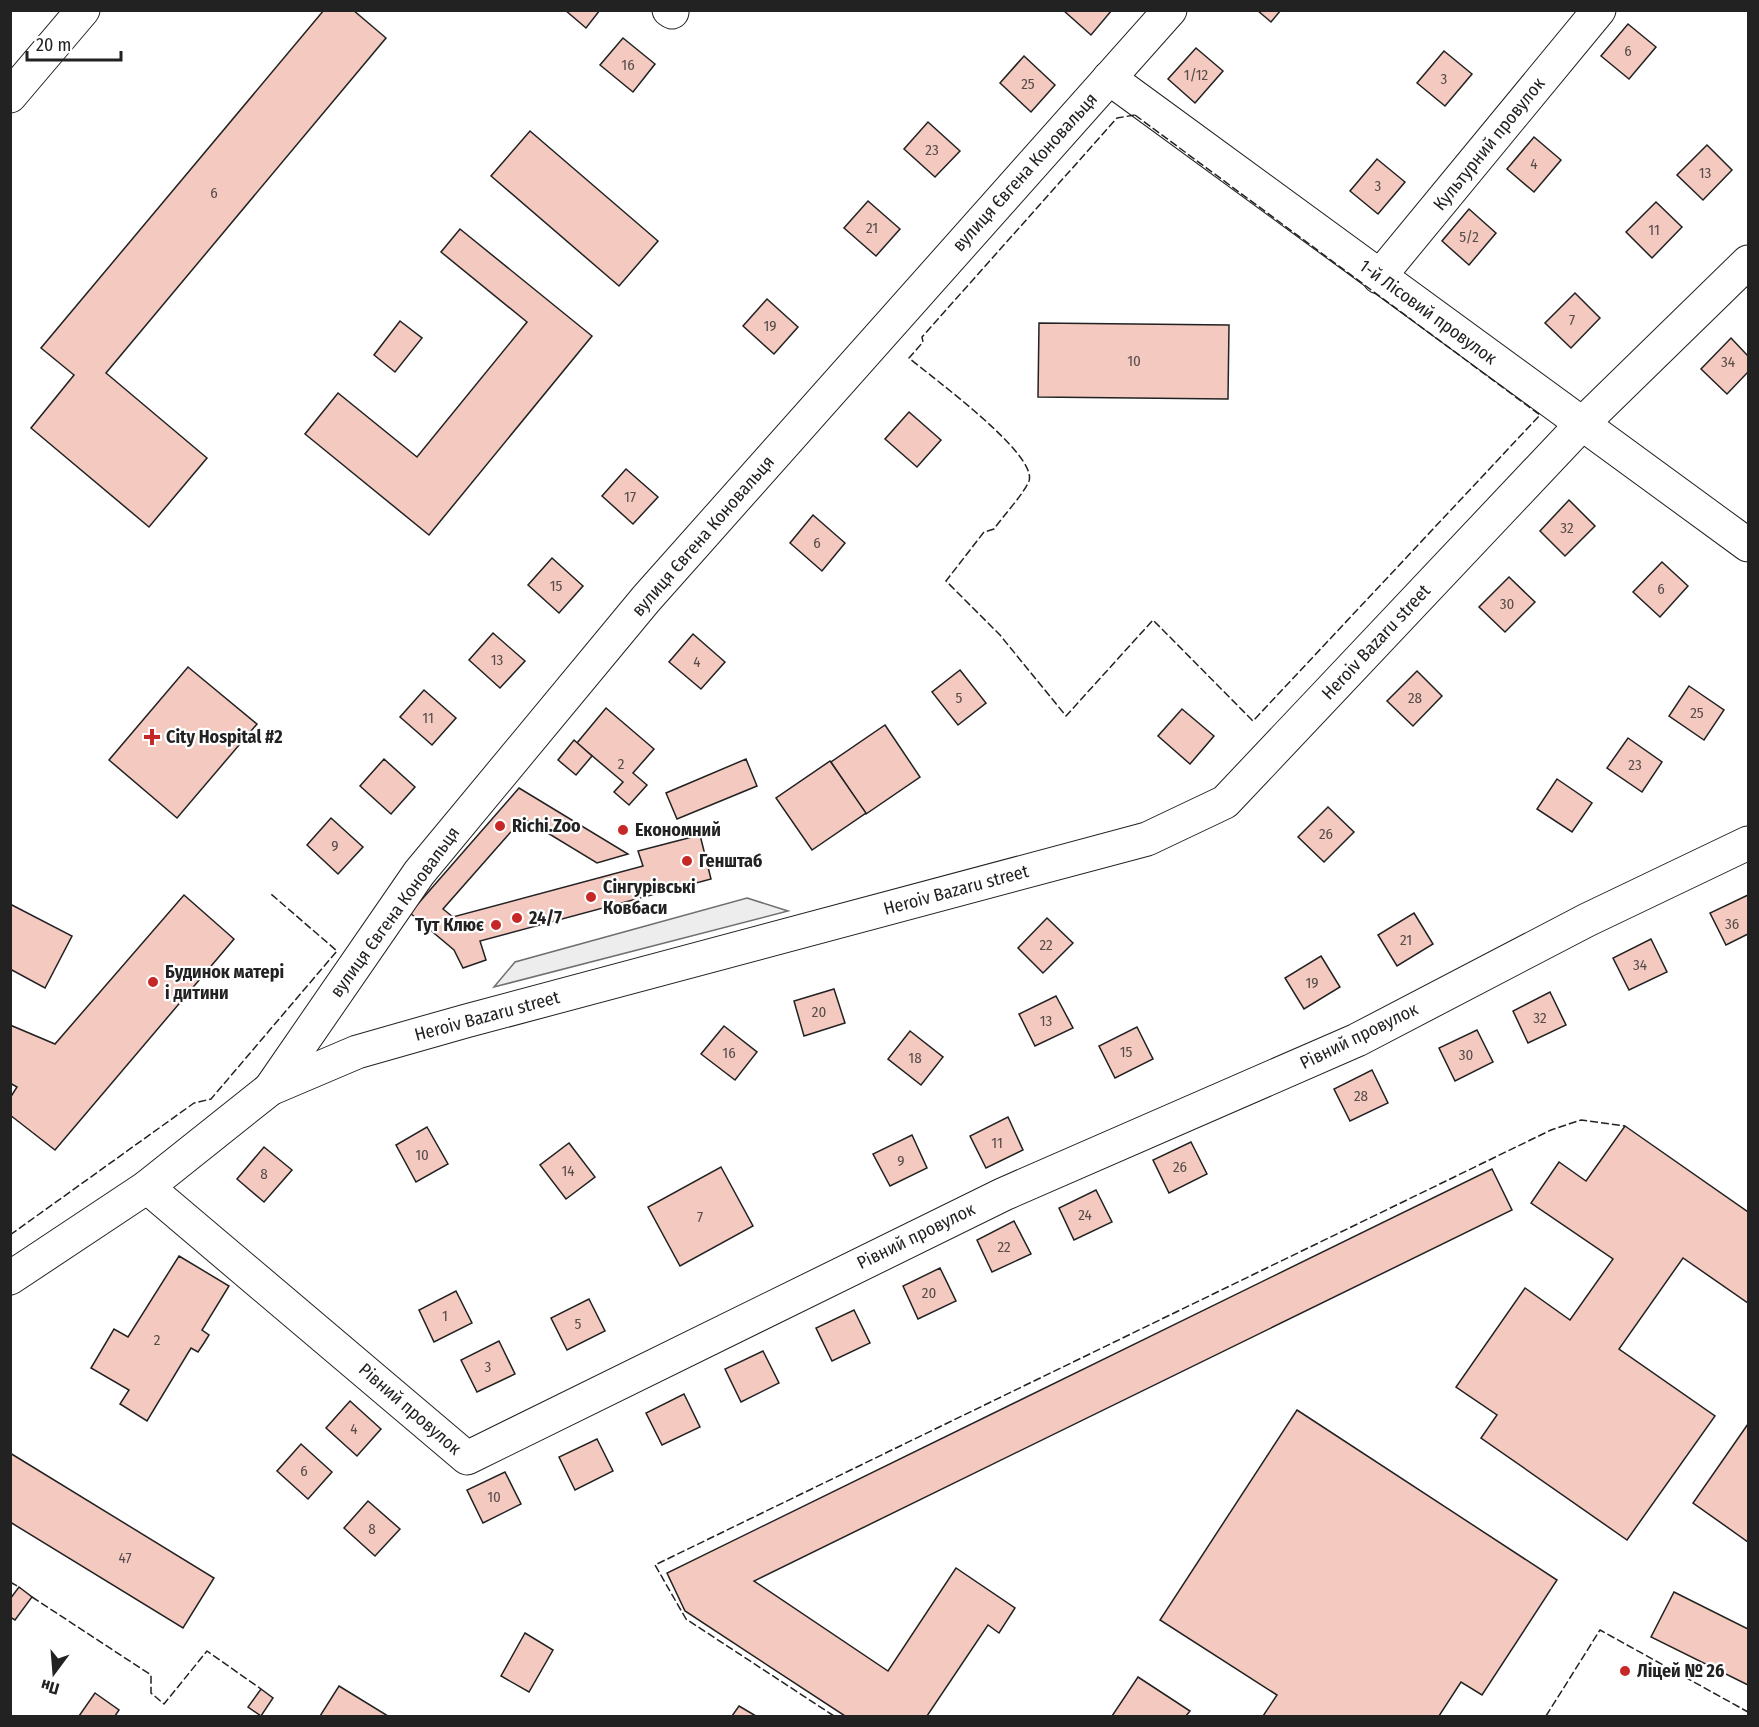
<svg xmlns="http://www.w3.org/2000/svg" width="1759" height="1727" font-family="'Fira Sans Condensed',sans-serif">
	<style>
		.parking { fill: #ededed; stroke: #6f6f6f; stroke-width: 1.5 }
		.building { fill: #f3c9c0; stroke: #222; stroke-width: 1.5 }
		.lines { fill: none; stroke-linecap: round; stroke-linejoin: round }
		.minor-casing { stroke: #222; stroke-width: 35 }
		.major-casing { stroke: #222; stroke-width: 35 }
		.minor { stroke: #fff; stroke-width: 33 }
		.major { stroke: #fff; stroke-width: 33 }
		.fence { stroke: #222; stroke-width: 1.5; stroke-dasharray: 8 3; stroke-linecap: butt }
		.poi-dot { fill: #c62828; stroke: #fff; stroke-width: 2 }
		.labels { text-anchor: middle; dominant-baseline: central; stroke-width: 4.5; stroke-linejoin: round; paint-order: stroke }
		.number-label { font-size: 15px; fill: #564c4a }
		.street-label { font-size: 18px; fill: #222; stroke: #fff }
		.poi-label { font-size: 18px; font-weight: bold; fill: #222; stroke: #fff; text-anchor: start }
	</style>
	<rect width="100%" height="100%" fill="#fff"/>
	<!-- parking -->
	<path class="parking" d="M747,898L788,911L494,987L515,962Z"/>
	<!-- building -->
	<g class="building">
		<path d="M324,10H353L386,38L106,373L207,458L149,527L31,428L74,375L41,348Z"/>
		<path d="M565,10H600L586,28Z"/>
		<path d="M1063,10H1112L1091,35Z"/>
		<path d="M1257,10H1281L1271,22Z"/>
		<path d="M1628,24L1656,47L1629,79L1601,56Z"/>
		<path d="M623,38L655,64L633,92L600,65Z"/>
		<path d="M1196,48L1223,71L1195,103L1168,79Z"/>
		<path d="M1444,51L1472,74L1445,106L1417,83Z"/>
		<path d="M1024,56L1055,85L1031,112L1000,83Z"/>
		<path d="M928,122L960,151L935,177L904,149Z"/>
		<path d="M530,131L658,241L619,286L491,176Z"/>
		<path d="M1534,137L1561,160L1534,192L1507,169Z"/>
		<path d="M1707,145L1732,170L1703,200L1677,175Z"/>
		<path d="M1377,159L1405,182L1378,214L1350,191Z"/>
		<path d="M868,201L900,229L876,256L844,228Z"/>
		<path d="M1656,202L1682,227L1652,258L1626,232Z"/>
		<path d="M1469,209L1496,233L1469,265L1442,241Z"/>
		<path d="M460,229L592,336L429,535L305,434L338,393L417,457L527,322L441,252Z"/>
		<path d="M1575,293L1600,318L1571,348L1545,323Z"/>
		<path d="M767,299L798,327L774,354L743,326Z"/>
		<path d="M400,321L422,338L395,372L374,355Z"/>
		<path d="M1039,323L1229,325L1228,399L1038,397Z"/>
		<path d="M1731,338L1748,356V372L1727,394L1701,369Z"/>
		<path d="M909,412L941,440L917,467L885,439Z"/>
		<path d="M626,469L658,497L633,524L602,496Z"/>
		<path d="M1569,500L1595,526L1565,556L1540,531Z"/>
		<path d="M813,515L845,543L822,571L790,543Z"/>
		<path d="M552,558L583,586L559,613L528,585Z"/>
		<path d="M1662,562L1688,586L1660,617L1633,592Z"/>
		<path d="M1509,577L1535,602L1505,632L1479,607Z"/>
		<path d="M493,633L525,661L500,688L469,660Z"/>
		<path d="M693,634L725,662L701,689L669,662Z"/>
		<path d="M188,667L257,724L177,818L109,760Z"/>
		<path d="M960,670L986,703L958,725L932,692Z"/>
		<path d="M1417,671L1442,696L1413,726L1387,701Z"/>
		<path d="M1689,686L1724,710L1704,740L1669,716Z"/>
		<path d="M424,690L456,718L432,745L400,717Z"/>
		<path d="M606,708L654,749L633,773L647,785L629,805L614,792L623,782L577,743Z"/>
		<path d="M1182,709L1214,736L1190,764L1158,736Z"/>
		<path d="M885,725L920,777L866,814L831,762Z"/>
		<path d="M1628,738L1662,762L1642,792L1607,768Z"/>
		<path d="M574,740L592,756L576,775L558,760Z"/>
		<path d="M384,759L415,787L391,814L360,786Z"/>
		<path d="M746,759L757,786L677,819L666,793Z"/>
		<path d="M830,761L866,813L812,850L776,798Z"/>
		<path d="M1557,779L1592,803L1572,832L1537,809Z"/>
		<path d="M519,788L628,854L597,863L523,818L443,909L453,917L643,866L638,851L700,835L711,879L480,941L486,960L463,968L454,950L410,913Z"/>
		<path d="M1328,807L1354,832L1324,862L1298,837Z"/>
		<path d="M331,818L363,847L338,874L307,845Z"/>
		<path d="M184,895L234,939L55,1150L10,1115V1098L17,1087L10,1083V1025L55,1044Z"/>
		<path d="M1748,895V934L1726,945L1710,913Z"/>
		<path d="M10,904L72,936L45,988L10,969Z"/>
		<path d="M1414,913L1433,944L1397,966L1378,935Z"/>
		<path d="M1047,918L1073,943L1043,973L1018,948Z"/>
		<path d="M1651,939L1667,972L1629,990L1613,958Z"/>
		<path d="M1321,956L1340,987L1304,1009L1285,978Z"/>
		<path d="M834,989L845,1023L804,1036L794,1001Z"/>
		<path d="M1550,992L1566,1025L1528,1043L1513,1011Z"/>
		<path d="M1056,996L1073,1028L1035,1046L1019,1014Z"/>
		<path d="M724,1026L757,1052L735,1080L701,1054Z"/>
		<path d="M1137,1027L1153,1059L1115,1078L1099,1046Z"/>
		<path d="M1477,1030L1493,1062L1455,1081L1439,1048Z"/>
		<path d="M910,1031L943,1057L921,1085L888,1059Z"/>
		<path d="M1372,1070L1388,1103L1350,1121L1334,1089Z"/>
		<path d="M1008,1117L1023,1150L986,1168L970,1136Z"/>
		<path d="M1625,1126L1748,1212V1303L1683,1258L1619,1349L1715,1416L1627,1540L1481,1438L1497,1415L1456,1387L1525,1288L1570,1320L1613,1259L1531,1203L1559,1162L1586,1181Z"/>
		<path d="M427,1127L448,1164L416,1182L396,1145Z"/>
		<path d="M912,1135L927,1168L890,1186L873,1154Z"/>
		<path d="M1191,1142L1207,1174L1169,1193L1153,1160Z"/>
		<path d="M569,1143L595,1177L566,1199L540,1165Z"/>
		<path d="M264,1147L292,1170L264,1202L237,1179Z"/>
		<path d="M721,1167L753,1226L680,1266L648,1207Z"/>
		<path d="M1492,1169L1512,1210L754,1581L888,1671L956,1568L1015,1608L999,1633L988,1625L927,1716H845L685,1611L667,1573Z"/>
		<path d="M1096,1190L1112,1222L1074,1240L1059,1208Z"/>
		<path d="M1014,1221L1031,1254L992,1272L977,1240Z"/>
		<path d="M179,1256L229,1286L202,1330L209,1335L204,1343L198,1352L191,1348L147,1421L120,1404L129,1390L91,1368L114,1329L128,1337Z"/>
		<path d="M940,1268L956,1301L918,1319L903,1286Z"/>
		<path d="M456,1291L472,1323L434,1342L419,1310Z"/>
		<path d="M589,1299L605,1331L567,1350L551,1318Z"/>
		<path d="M854,1310L870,1343L832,1361L816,1328Z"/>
		<path d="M499,1341L515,1374L477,1392L461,1360Z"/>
		<path d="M763,1351L779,1383L741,1402L725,1369Z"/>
		<path d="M684,1394L700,1427L662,1445L646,1413Z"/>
		<path d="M350,1401L381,1429L357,1456L326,1428Z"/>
		<path d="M1297,1410L1557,1580L1482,1695L1461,1682L1439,1716H1263L1277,1695L1160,1620Z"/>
		<path d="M1748,1424V1542L1693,1503Z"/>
		<path d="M597,1439L613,1471L575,1490L559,1457Z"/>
		<path d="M301,1444L332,1472L308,1499L277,1471Z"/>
		<path d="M10,1453L214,1578L183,1628L10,1522Z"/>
		<path d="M505,1472L521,1504L483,1523L467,1490Z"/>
		<path d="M368,1501L400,1529L375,1556L344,1528Z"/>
		<path d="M19,1587L32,1597L15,1620L10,1617V1599Z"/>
		<path d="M1674,1592L1748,1629V1685L1651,1637Z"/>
		<path d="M525,1633L553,1650L529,1692L501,1676Z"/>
		<path d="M1138,1677L1190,1711L1186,1716H1112Z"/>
		<path d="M339,1686L388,1716H320Z"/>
		<path d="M261,1689L273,1698L261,1716L248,1707Z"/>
		<path d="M95,1693L119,1710L115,1716H79Z"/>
		<path d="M739,1706L756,1716H732Z"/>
	</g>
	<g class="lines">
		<!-- minor casing -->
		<g class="minor-casing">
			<g id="minor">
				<path d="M669,10L672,12"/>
				<path d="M1109,78L1748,545"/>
				<path d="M10,96L83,10"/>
				<path d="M1379,277L1599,10"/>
				<path d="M270,1089L419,873L646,599L1170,10"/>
				<path d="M147,1187L467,1458L1004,1194L1357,1040L1587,920L1748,843"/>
			</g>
		</g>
		<!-- major casing -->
		<g class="major-casing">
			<path id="major" d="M10,1278L147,1187L270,1089L357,1052L466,1021L1147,839L1225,802L1583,423L1748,262"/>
		</g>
		<!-- minor -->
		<use href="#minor" class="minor"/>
		<!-- major -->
		<use href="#major" class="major"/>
		<!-- fence -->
		<g class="fence">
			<path d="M1135,115L1540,415L1253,721L1153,620L1066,716L1000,635L946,581L984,532L994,529C1003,516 1023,495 1029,481C1038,454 930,376 909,358L923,342L922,337L1117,118Z"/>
			<path d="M10,1235L194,1103L211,1099L337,951L271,894"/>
			<path d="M10,1582L19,1587"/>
			<path d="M32,1597L151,1675V1693L164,1704L207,1651L261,1689"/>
			<path d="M834,1716L686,1619L655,1565L1551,1130L1581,1120L1625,1126"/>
			<path d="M1546,1716L1600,1630L1748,1712"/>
		</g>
	</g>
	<!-- markers -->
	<g class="poi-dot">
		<path d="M149 728h6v6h6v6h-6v6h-6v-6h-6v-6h6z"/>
		<circle cx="500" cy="826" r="6"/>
		<circle cx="623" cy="830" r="6"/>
		<circle cx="687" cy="861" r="6"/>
		<circle cx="591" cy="897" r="6"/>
		<circle cx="517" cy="918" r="6"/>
		<circle cx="496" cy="925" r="6"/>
		<circle cx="153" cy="982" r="6"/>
		<circle cx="1625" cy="1671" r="6"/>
	</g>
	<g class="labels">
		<!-- number labels -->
		<g class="number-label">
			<text x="1628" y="51">6</text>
			<text x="628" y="65">16</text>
			<text x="1196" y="75">1/12</text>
			<text x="1444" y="79">3</text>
			<text x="1028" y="84">25</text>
			<text x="932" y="150">23</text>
			<text x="1534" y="164">4</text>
			<text x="1705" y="173">13</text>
			<text x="1378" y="186">3</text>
			<text x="214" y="193">6</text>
			<text x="872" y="228">21</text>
			<text x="1654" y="230">11</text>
			<text x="1469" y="237">5/2</text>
			<text x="1572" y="320">7</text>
			<text x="770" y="326">19</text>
			<text x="1134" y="361">10</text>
			<text x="1728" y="362">34</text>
			<text x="630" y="497">17</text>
			<text x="1567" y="528">32</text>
			<text x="817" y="543">6</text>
			<text x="556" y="586">15</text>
			<text x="1661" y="589">6</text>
			<text x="1507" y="604">30</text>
			<text x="497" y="660">13</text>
			<text x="697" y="662">4</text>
			<text x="959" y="698">5</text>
			<text x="1415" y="698">28</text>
			<text x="1697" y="713">25</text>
			<text x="428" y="718">11</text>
			<text x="621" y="764">2</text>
			<text x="1635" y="765">23</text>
			<text x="1326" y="834">26</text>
			<text x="335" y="846">9</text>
			<text x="1732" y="924">36</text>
			<text x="1406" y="940">21</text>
			<text x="1046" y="945">22</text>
			<text x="1640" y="965">34</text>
			<text x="1312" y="983">19</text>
			<text x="819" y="1012">20</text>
			<text x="1540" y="1018">32</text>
			<text x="1046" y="1021">13</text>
			<text x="1126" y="1052">15</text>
			<text x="729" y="1053">16</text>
			<text x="1466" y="1055">30</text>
			<text x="915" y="1058">18</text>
			<text x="1361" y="1096">28</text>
			<text x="997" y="1143">11</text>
			<text x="422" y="1155">10</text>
			<text x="901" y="1161">9</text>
			<text x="1180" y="1167">26</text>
			<text x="568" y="1171">14</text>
			<text x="264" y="1174">8</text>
			<text x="1085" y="1215">24</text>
			<text x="700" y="1217">7</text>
			<text x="1004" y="1247">22</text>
			<text x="929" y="1293">20</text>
			<text x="445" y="1316">1</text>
			<text x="578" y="1324">5</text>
			<text x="157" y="1340">2</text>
			<text x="488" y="1367">3</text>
			<text x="354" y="1429">4</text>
			<text x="304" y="1471">6</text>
			<text x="494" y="1497">10</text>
			<text x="372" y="1529">8</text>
			<text x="125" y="1558">47</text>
		</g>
		<!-- street labels -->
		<g class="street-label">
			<text transform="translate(1489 144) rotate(-51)">Культурний провулок</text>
			<text transform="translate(1025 172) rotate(-48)">вулиця Євгена Коновальця</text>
			<text transform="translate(1428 312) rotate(36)">1-й Лісовий провулок</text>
			<text transform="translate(703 536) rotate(-49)">вулиця Євгена Коновальця</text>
			<text transform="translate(1376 642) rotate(-47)">Heroiv Bazaru street</text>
			<text transform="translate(956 890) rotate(-15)">Heroiv Bazaru street</text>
			<text transform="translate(395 912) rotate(-54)">вулиця Євгена Коновальця</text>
			<text transform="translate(487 1016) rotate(-15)">Heroiv Bazaru street</text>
			<text transform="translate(1359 1036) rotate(-26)">Рівний провулок</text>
			<text transform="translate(916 1236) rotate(-26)">Рівний провулок</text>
			<text transform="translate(410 1409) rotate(41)">Рівний провулок</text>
		</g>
		<!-- poi labels -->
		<g class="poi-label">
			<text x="166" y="737">City Hospital #2</text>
			<text x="512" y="826">Richi.Zoo</text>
			<text x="635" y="830">Економний</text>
			<text x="699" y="861">Генштаб</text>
			<text x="603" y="887">Сінгурівські<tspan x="603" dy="21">Ковбаси</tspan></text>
			<text x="529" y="918">24/7</text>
			<text x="484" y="925" text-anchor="end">Тут Клює</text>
			<text x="165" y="972">Будинок матері<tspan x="165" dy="21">і дитини</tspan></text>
			<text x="1637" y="1671">Ліцей № 26</text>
		</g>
	</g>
	<!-- border -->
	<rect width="1759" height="1727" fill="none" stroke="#222222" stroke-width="24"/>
	<!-- north arrow -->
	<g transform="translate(54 1673) rotate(196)" stroke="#ffffff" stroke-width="4.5" paint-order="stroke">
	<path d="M0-4.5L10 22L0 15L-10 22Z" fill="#222222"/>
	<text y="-9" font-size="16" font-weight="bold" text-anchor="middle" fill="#222222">Пн</text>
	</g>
	<!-- scale -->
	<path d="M27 51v9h94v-9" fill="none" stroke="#222222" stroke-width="3"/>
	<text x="36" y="51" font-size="18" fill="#222222" stroke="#ffffff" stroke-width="4.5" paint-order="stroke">20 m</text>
</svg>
